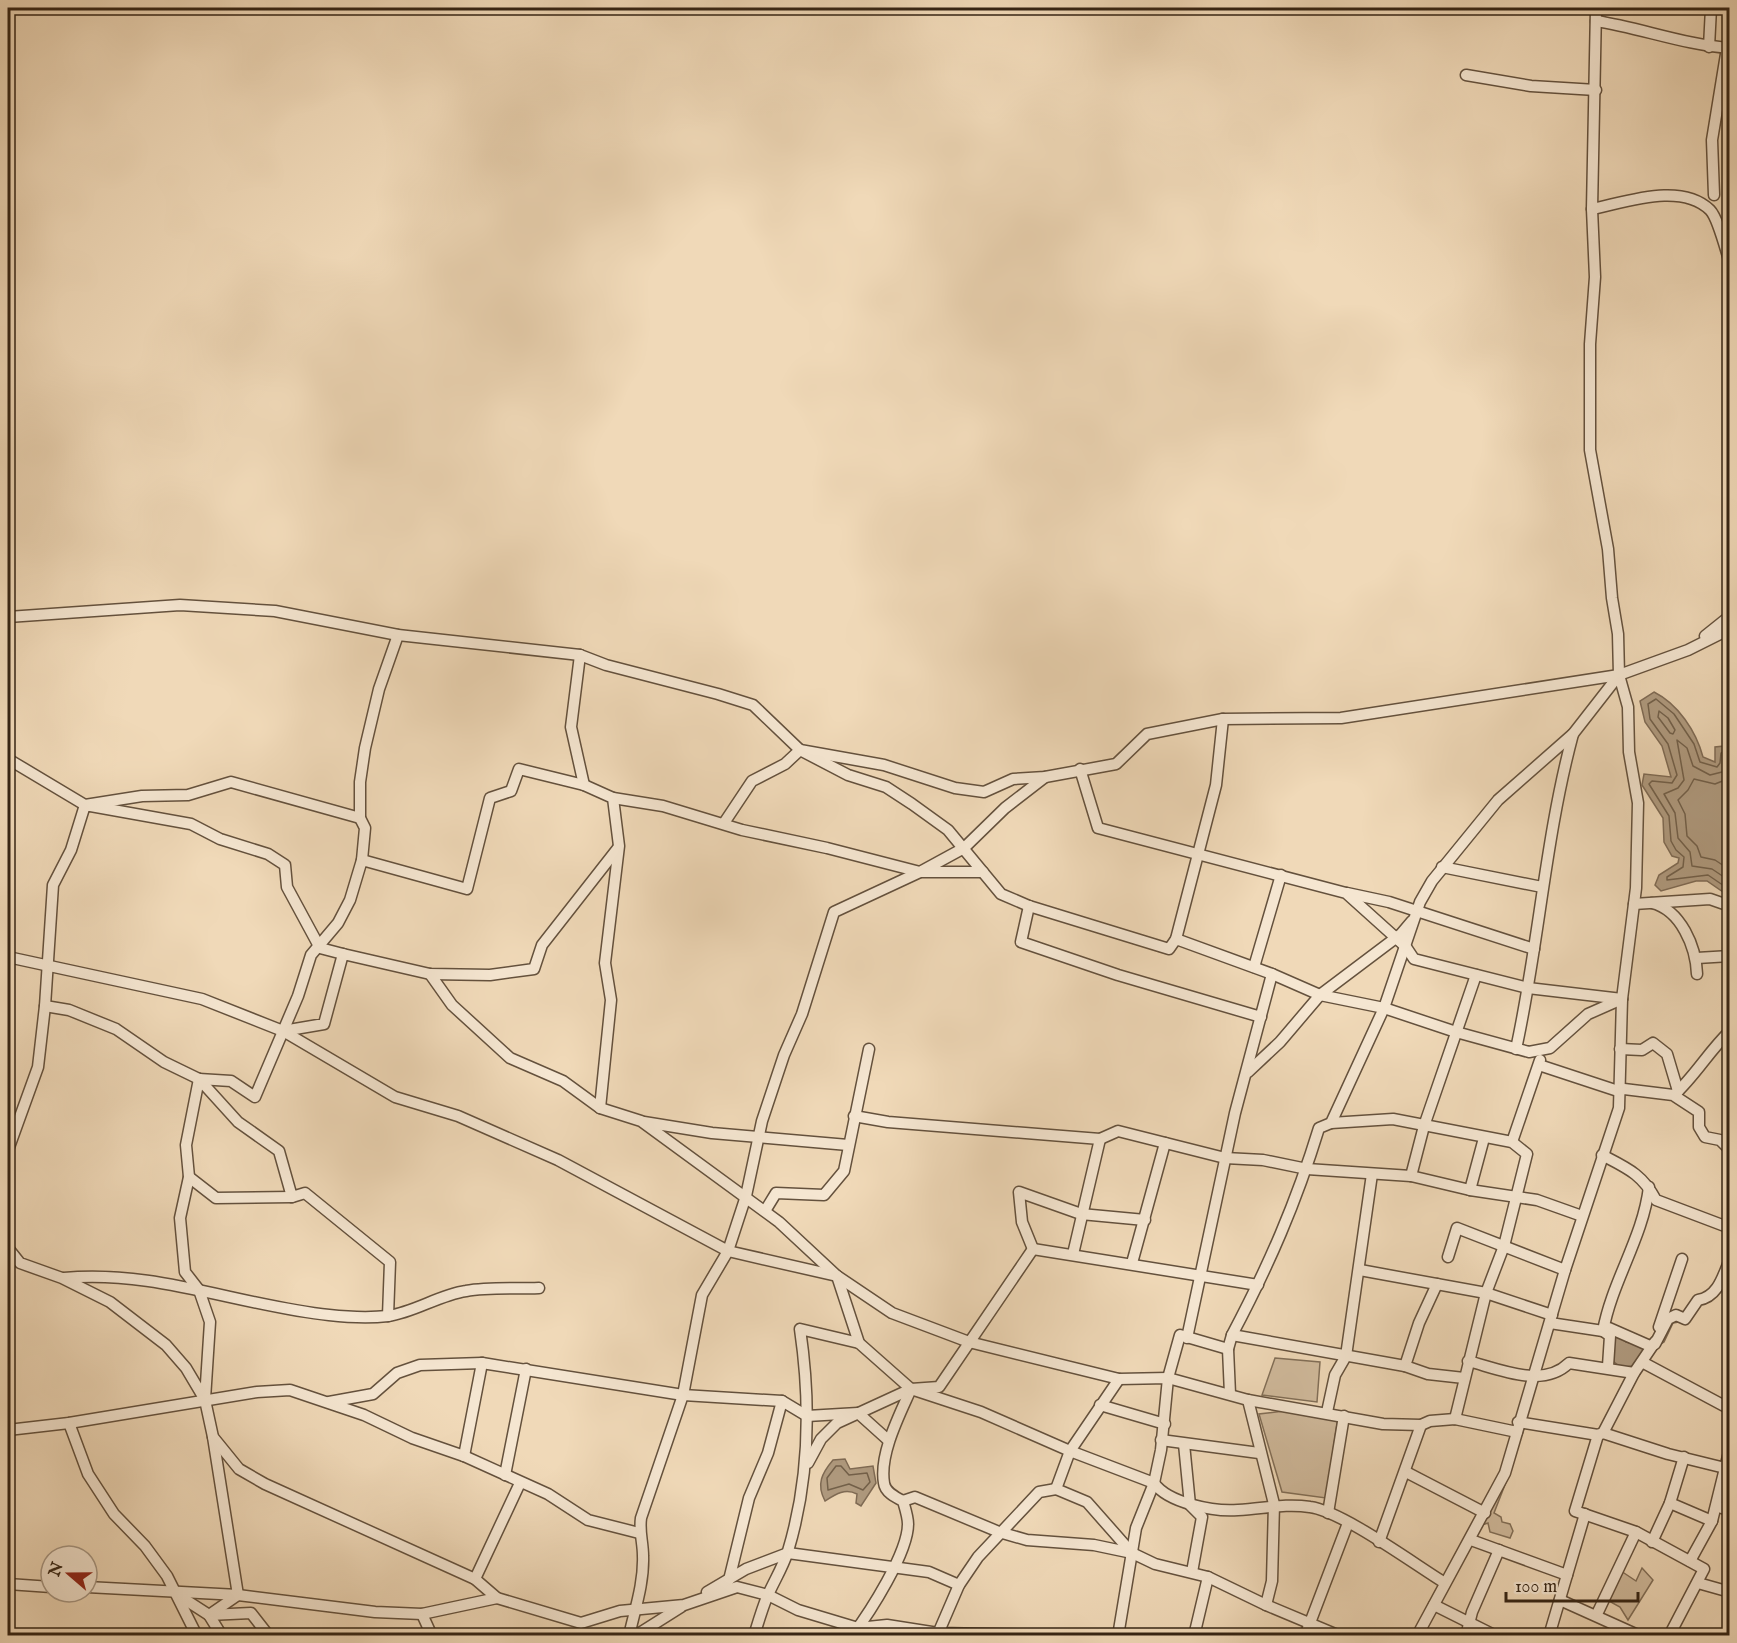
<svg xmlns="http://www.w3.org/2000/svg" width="1737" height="1643" font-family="'IM FELL English',serif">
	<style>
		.green { fill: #d0ba9c; stroke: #826f58; stroke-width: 1.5 }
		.water { fill: #b09b80; stroke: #7f6b55; stroke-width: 1.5 }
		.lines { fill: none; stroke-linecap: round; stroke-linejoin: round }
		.shore { stroke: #72604a; stroke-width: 1.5 }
		.minor-casing { stroke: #64513d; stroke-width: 13 }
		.minor { stroke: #f5e6d1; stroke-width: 10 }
	</style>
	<rect width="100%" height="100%" fill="#f0d9b8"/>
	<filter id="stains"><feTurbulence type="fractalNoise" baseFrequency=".00333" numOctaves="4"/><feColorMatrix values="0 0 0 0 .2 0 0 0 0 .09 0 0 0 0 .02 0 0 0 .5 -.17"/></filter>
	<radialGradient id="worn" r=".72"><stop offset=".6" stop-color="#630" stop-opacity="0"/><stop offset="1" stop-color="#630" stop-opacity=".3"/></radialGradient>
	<!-- green -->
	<g class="green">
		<path d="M1275,1358L1320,1362L1317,1402L1262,1395Z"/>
		<path d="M1292,1410L1338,1417L1326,1498L1282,1492L1259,1414Z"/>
		<path d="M1513,1464L1494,1513L1501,1517L1502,1522L1510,1524L1513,1531L1510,1538L1490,1532L1488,1523L1482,1525Z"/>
		<path d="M1642,1568L1653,1580L1628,1620L1620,1607L1607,1600L1621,1571L1636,1581Z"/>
	</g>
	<!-- water -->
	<g class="water">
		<path d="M1654,692C1678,704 1696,731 1703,757L1715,762V747L1724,746L1723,733L1729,737V896L1707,881H1696L1661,891L1655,885L1659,875L1678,863L1679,858L1672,856L1664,842L1663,818L1642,785L1644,774L1671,777L1662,746L1645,722L1640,701Z"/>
		<path d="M1665,1317L1679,1322L1673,1323L1664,1342L1638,1358L1632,1366L1621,1368L1612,1360L1609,1328L1626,1342L1648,1347Z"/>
		<path d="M845,1459L850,1469L873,1466L876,1483L861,1506L856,1503L857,1494C845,1488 836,1494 825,1501C816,1484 822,1473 833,1460Z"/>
	</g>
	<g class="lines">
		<!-- shore -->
		<g class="shore">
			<path d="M1659,711L1668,718L1675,730L1673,734L1670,733L1658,717Z"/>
			<path d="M1730,747L1721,753L1720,763L1717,767L1700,762L1694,744L1674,714L1656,699L1648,704L1650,719L1668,744L1677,775L1672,783L1652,781L1649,784L1669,816L1671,841L1676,850L1684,857L1683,867L1667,877V880L1708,875L1730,890"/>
			<path d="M1730,758L1722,772L1710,775L1693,766L1687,748L1677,740L1684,780L1678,788L1664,794L1675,813L1678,838L1690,852L1692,866L1712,869L1730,881"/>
			<path d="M1730,778L1715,784L1694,779L1688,790L1678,800L1685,814L1687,836L1697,846L1701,857L1715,860L1730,870"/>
			<path d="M836,1466H841L849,1475L867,1473L870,1482L863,1490L849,1484L828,1490L827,1478Z"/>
		</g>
		<!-- minor casing -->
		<g class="minor-casing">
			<g id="minor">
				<path d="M1596,21C1641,28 1685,45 1730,48"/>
				<path d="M1709,47L1711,8"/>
				<path d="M1466,75L1531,86L1596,90"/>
				<path d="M1714,195L1712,140L1727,48"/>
				<path d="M1592,209C1627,202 1681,182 1710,210C1718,218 1726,251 1730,263"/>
				<path d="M8,617L180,605L275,611L398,635L580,655L606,665L718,694L753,705L800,750L848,775L886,787L912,804L948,830L1001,894L1029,906L1169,949L1176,939L1272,974L1320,995L1384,1008L1456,1032L1529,1052L1550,1048L1588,1014L1622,999"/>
				<path d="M1705,636L1730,616"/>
				<path d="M580,655L571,727L584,785"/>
				<path d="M8,759L85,805L142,796L188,795L231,782L360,818"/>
				<path d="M1080,769L1098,828L1346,893L1406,947L1414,959L1528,988L1622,999"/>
				<path d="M613,798L663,806L742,830L827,848L920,872L964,848L1005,808L1045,777"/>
				<path d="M724,823L752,781L785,764L800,750L884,765L955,788L984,792L1013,779L1045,777L1116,764L1147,734L1223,719L1341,718L1619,675L1688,650L1730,629"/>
				<path d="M362,860L365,828L360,818V782L365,748L379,689L398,635"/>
				<path d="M1442,867L1542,887"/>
				<path d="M1347,893L1389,902L1534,949"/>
				<path d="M1652,903C1681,910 1696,947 1697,974"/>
				<path d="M1634,904L1710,899L1730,906"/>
				<path d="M1029,906L1021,942L1118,975L1261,1017"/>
				<path d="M1176,939L1216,785L1223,719"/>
				<path d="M8,957L202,999L283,1031L395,1097L458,1116L558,1160L728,1251L837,1276L892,1313L969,1342L1119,1379L1168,1378L1248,1400L1383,1424L1421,1425L1430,1421L1455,1419L1517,1432"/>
				<path d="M1697,958L1730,956"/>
				<path d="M1254,967L1281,875"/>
				<path d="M430,974L452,1005L510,1058L563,1081L600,1108L641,1121L779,1222L837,1276L859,1343L911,1389L981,1412L1070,1451L1154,1483C1168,1503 1214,1512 1238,1510C1263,1509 1285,1503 1310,1507C1342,1511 1414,1564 1445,1583"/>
				<path d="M45,1006L69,1010L116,1029L164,1062L199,1079L238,1122L279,1151L292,1197L305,1193L390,1262L388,1316"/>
				<path d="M283,1031L324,1024L343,954L430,974L490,975L534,969L542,945L618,848"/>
				<path d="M1516,1049C1539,944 1545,838 1573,734"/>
				<path d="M1620,1049L1642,1050L1653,1043L1667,1054L1678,1091"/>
				<path d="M1539,1065L1618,1091L1624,1089L1673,1095L1699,1112V1127L1705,1137L1720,1140L1730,1150"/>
				<path d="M1248,1072L1280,1042L1320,995L1401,934L1412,921"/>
				<path d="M199,1079L231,1081L255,1097L298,996L311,955L338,923L350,900L362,860L467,889L490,798L511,791L519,769L584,785L613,798L619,846L605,963L611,1000L600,1108"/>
				<path d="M199,1079L186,1145L189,1177L180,1218L185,1272L199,1290L210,1322L205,1399"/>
				<path d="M1674,1095C1695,1076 1709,1051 1730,1031"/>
				<path d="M854,1116L888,1122L1100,1139L1118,1131L1225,1158L1263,1160L1307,1169L1411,1176L1470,1190L1537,1200L1582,1216"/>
				<path d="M644,1122L712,1133L848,1145"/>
				<path d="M1331,1123L1393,1119L1512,1142L1527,1154L1504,1246L1486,1293L1455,1419"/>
				<path d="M1512,1142L1540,1060"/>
				<path d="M8,1150L38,1067L45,1006L53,885L71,850L85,805L191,824L220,839L268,854L285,865L287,887L320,948L343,954"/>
				<path d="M1602,1155C1627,1168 1642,1174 1656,1200L1730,1228"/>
				<path d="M1411,1176L1424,1126L1476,975"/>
				<path d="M189,1177L216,1198L292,1197"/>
				<path d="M1470,1190L1484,1138"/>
				<path d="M765,1211L776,1193L824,1195L844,1171L869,1049"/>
				<path d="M8,1248L20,1263L62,1278L110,1302L166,1345L186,1368L205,1400L213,1437L239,1469L265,1484L475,1579L497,1598L581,1623L620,1611L684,1605L737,1587L768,1595L798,1610L858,1628L887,1625L938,1633L1088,1636"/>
				<path d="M1033,1249L1258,1285"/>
				<path d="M1033,1249L1022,1222L1019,1192L1081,1214L1145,1220"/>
				<path d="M1073,1254L1100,1139"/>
				<path d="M1448,1257L1457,1228L1565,1270"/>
				<path d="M1132,1263L1165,1143"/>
				<path d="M1360,1270L1486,1293L1552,1315"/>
				<path d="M64,1278C153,1269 241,1306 329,1315C347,1317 370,1318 388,1316C415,1312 439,1295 466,1291C489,1287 515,1289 539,1288"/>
				<path d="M1437,1284L1419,1323L1405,1366L1428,1374L1464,1378"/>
				<path d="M1550,1323L1603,1331L1609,1328L1650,1346L1655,1344L1668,1319L1676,1315L1685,1319L1698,1300C1718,1297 1723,1276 1730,1259"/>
				<path d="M1659,1327L1682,1259"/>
				<path d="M1232,1335L1405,1366"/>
				<path d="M1187,1338L1235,1113L1272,974"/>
				<path d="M1468,1361C1499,1369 1543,1389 1569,1363L1634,1373"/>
				<path d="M1642,1362L1730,1409"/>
				<path d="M1608,1366L1610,1336L1603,1331C1612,1281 1643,1238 1649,1187"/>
				<path d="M1119,1379L1070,1451L1056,1489L1087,1502L1132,1553"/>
				<path d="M1230,1394L1228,1349L1232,1335C1269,1265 1296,1203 1319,1128L1331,1123L1384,1008L1420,902L1432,881L1498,800L1573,734L1619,675"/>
				<path d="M1248,1400L1274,1504L1272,1581L1266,1605"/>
				<path d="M329,1402L373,1394L397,1373L420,1365L482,1363L683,1395L782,1401L807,1416L858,1413L888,1440"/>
				<path d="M1100,1405L1165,1424"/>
				<path d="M1327,1412L1335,1375L1346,1356L1372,1174"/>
				<path d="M1518,1422L1598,1435L1603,1433L1668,1454L1725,1468"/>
				<path d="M69,1423L88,1474L114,1514L145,1546L167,1576L197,1636"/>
				<path d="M8,1430L69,1423L257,1392L290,1390L364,1415L412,1438L464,1456L548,1494L588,1520L639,1533"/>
				<path d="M1603,1433L1634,1373L1655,1342"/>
				<path d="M1598,1435L1575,1511L1636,1532L1704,1569L1669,1636"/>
				<path d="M213,1437L238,1595L209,1615L222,1636"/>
				<path d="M1161,1440L1259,1453"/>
				<path d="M1184,1444L1190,1505L1202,1517L1192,1572"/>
				<path d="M464,1456L482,1363"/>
				<path d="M808,1463L821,1439L837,1423L911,1389"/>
				<path d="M1406,1472L1485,1513"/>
				<path d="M505,1475L526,1369"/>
				<path d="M903,1501L915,1497L999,1532L1027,1540L1094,1545L1132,1553L1155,1564L1208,1577L1266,1605L1340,1636"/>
				<path d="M1670,1503L1712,1521"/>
				<path d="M1717,1506L1730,1511"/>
				<path d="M1328,1513L1344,1416"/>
				<path d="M1471,1540L1567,1575"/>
				<path d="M1379,1542L1421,1425"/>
				<path d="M1652,1542L1670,1503L1684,1457"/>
				<path d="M1690,1561L1712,1521L1730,1448"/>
				<path d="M475,1579L520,1483"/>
				<path d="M729,1580L749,1498L768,1453L782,1401"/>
				<path d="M1698,1583L1730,1592"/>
				<path d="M8,1584L51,1587"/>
				<path d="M87,1587L238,1595L375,1612L422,1614L497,1598"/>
				<path d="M707,1592L746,1569L788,1553L929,1572L959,1585"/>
				<path d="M178,1595L209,1615L251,1613L269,1636"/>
				<path d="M1560,1600L1640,1636"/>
				<path d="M1434,1605L1496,1636"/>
				<path d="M422,1614L432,1636"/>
				<path d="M1597,1614L1636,1532"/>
				<path d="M629,1636C635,1609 644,1583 643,1556C643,1542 639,1532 641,1518L683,1395L702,1295L728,1251L746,1196L762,1121L784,1055L802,1014L834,912L920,872H983"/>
				<path d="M635,1636L681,1607"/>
				<path d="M754,1636C758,1623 762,1609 767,1597C774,1581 783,1567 788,1551C810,1478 811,1404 800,1329L859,1343"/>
				<path d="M852,1636C870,1612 908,1553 908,1524C908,1517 905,1508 903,1501C895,1497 885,1492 884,1483C879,1454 900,1414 911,1389L939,1387L1033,1249"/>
				<path d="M937,1636L959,1585L978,1557L1039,1492L1056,1489"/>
				<path d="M1118,1636L1136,1528L1154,1483L1161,1450L1168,1378L1180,1335L1228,1349"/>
				<path d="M1194,1636L1208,1577"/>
				<path d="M1305,1636L1348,1523"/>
				<path d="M1417,1636L1505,1473L1565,1270L1619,1108L1622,999L1636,888L1638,803L1629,752L1628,707L1619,675L1618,634L1612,598L1608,549L1590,450V344L1595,277L1592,209L1596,8"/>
				<path d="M1466,1636L1472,1612L1499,1550"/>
				<path d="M1549,1636L1585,1514"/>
			</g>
		</g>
		<!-- minor -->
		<use href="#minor" class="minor"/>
	</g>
	<!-- margin -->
	<rect width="1737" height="1643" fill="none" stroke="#f0d9b8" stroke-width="30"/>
	<rect x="9" y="9" width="1719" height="1625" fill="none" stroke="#352414" stroke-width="3"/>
	<rect x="15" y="15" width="1707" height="1613" fill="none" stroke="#352414" stroke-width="1.5"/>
	<!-- north arrow -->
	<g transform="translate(69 1574) rotate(290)"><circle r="28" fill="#f5e6d1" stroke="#a89885" stroke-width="1.5"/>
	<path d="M0-4.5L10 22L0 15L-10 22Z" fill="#8f2418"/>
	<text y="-9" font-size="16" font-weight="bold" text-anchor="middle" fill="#352414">N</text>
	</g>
	<!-- scale -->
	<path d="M1506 1592v9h132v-9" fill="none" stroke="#352414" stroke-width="3"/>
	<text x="1515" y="1592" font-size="18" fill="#352414" stroke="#f5e6d1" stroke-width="4.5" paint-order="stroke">100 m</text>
	<rect width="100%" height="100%" filter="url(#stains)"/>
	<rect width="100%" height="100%" fill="url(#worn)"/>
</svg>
